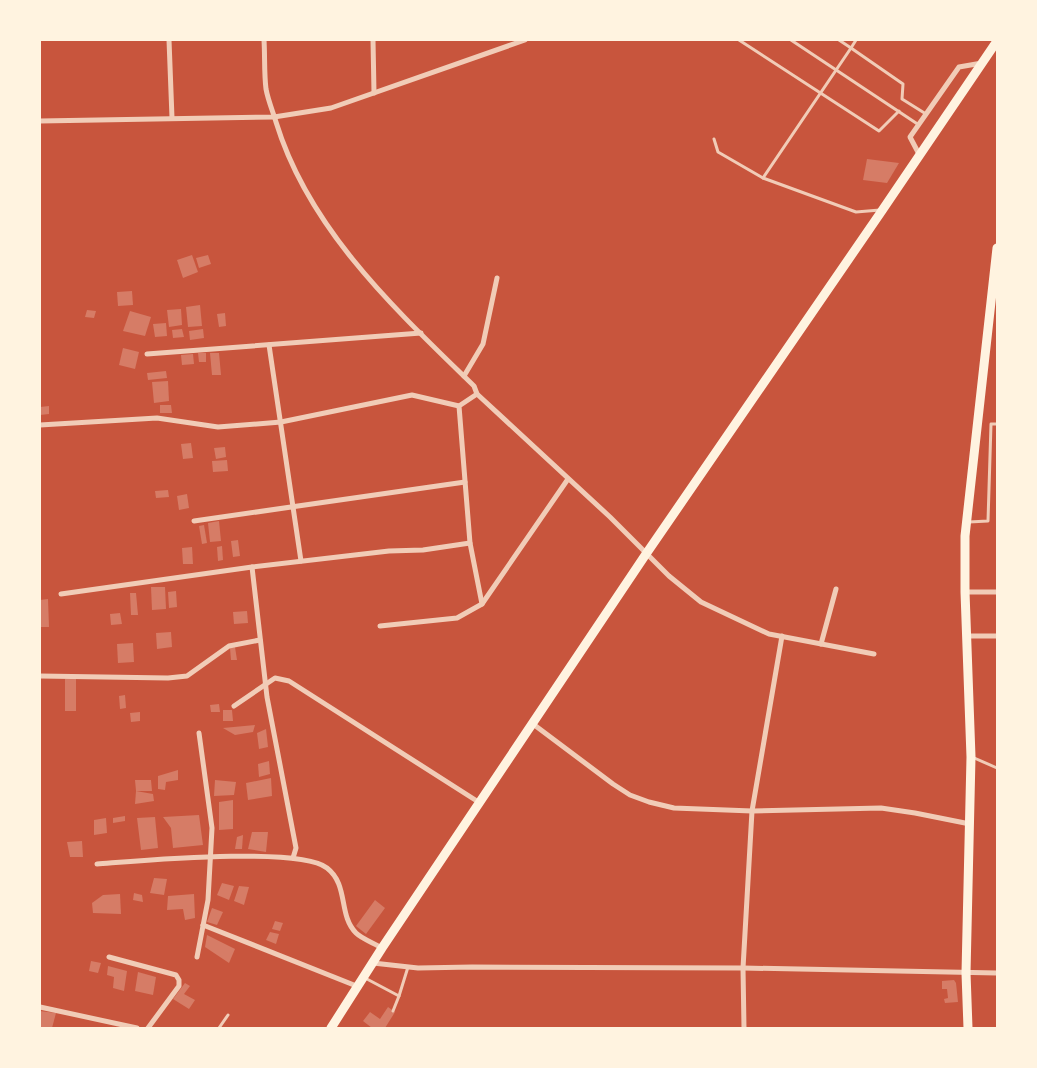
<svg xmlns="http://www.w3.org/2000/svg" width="1037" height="1068" font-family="'Exo 2',sans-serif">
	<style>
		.building { fill: #d67c66 }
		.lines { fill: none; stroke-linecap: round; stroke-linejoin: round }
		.service { stroke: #f1ccb7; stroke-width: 3 }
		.minor { stroke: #f1ccb7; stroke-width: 5 }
		.secondary { stroke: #fff3e0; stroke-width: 9 }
	</style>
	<rect width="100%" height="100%" fill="#c8553d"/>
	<!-- building -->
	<g class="building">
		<path d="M867,159L899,163L887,183L863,180Z"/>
		<path d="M192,255L198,272L183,278L177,260Z"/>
		<path d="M208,255L211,264L199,268L196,258Z"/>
		<path d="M132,291L133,305L118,306L117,292Z"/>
		<path d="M200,305L202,326L188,327L186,307Z"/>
		<path d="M181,309L182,325L169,327L167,310Z"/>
		<path d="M87,310L96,311L94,318L85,317Z"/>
		<path d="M130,311L151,317L145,336L123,331Z"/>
		<path d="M225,313L226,326L219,327L217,314Z"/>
		<path d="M166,323L167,336L155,337L153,324Z"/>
		<path d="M182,329L184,337L173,338L172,330Z"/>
		<path d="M203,329L204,338L190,340L189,331Z"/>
		<path d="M123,348L139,352L135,369L119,365Z"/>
		<path d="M198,353H206V362H199Z"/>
		<path d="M210,353H219L221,375H212Z"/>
		<path d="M193,354L194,364L182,365L181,355Z"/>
		<path d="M166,371L167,378L148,380L147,373Z"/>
		<path d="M168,381L169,401L154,403L152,382Z"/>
		<path d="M160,405H171L172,413H160Z"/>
		<path d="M49,406V414L40,415V407Z"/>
		<path d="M191,443L193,458L183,459L181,444Z"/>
		<path d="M225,447L226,457L216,459L214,448Z"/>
		<path d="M227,460L228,471L213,472L212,461Z"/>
		<path d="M168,490L169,497L156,498L155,491Z"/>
		<path d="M187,494L189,508L179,510L177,496Z"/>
		<path d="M219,521L221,541L210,542L208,523Z"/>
		<path d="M204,525L207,543L202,544L199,526Z"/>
		<path d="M238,540L240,556L233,557L231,541Z"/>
		<path d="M222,546L223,560L218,561L217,547Z"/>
		<path d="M192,547L193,564H183L182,548Z"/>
		<path d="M151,587H165L166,609L152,610Z"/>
		<path d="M176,591L177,607L169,608L168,592Z"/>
		<path d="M130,593H136L138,615H131Z"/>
		<path d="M48,599L49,627H40V600Z"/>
		<path d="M247,611L248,623L234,624L233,612Z"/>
		<path d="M120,613L122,624L111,625L110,614Z"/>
		<path d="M171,632L172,647L157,649L156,633Z"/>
		<path d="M133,643L134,662L118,663L117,644Z"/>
		<path d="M235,647L237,660H231L230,648Z"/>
		<rect x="65" y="679" width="11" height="32"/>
		<path d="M125,695L126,708L120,709L119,696Z"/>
		<path d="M219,704L220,712H211L210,705Z"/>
		<path d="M223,710H232L233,721H223Z"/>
		<path d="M140,712V721L131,722L130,713Z"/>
		<path d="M255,725L253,732L235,735L223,728Z"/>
		<path d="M266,729L268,747L259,749L257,733Z"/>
		<path d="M269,761L270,774L259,777L258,764Z"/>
		<path d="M178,770V780L166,782L165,790L158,789V776Z"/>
		<path d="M271,778L272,796L248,800L246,783Z"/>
		<path d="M135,780H151L152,791H136Z"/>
		<path d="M215,780L236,782L234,795L214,796Z"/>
		<path d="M136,791L153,794L154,801L135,804Z"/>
		<path d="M233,800V829L219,830V802Z"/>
		<path d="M199,815L203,845L173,848L171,828L163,817Z"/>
		<path d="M125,816V821L113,823V818Z"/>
		<path d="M155,817L158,848L141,850L137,818Z"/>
		<path d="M106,818L107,833L94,835V820Z"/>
		<path d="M252,832H268L266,852L248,849Z"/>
		<path d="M243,835L242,849H235L237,837Z"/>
		<path d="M82,841L83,857H70L67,842Z"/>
		<path d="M154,878L167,879L164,895L150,893Z"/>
		<path d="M222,883L234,886L229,900L217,895Z"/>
		<path d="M239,886L249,887L244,905L234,901Z"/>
		<path d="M134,893L142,895L143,902L133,900Z"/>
		<path d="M120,894L121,914L93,913L92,903L103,895Z"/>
		<path d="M194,894L195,918L185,920L183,909L167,910L168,896Z"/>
		<path d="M375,900L385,908L366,934L356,926Z"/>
		<path d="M212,908L223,912L217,925L207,922Z"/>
		<path d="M275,921L283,923L280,931L272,929Z"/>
		<path d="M270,932L279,934L276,944L266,940Z"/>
		<path d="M207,935L235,949L229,963L205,947Z"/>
		<path d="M91,961L101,963L98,973L89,971Z"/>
		<path d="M108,966L127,971L124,991L113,988L114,977L107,975Z"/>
		<path d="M138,972L156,977L153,995L135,991Z"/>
		<path d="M954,980L956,983L958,1002L945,1003L944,999L948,998L947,989H942V981Z"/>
		<path d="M185,983L190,986L184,994L195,1000L189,1009L173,999Z"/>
		<path d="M388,1007L395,1012L385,1028H372L363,1021L370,1012L380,1019Z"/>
		<path d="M40,1011L56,1013L52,1028H40Z"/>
	</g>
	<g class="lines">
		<!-- service -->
		<g class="service">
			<path d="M739,40L879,131L899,111"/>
			<path d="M791,40L919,125"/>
			<path d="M856,40L851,48L903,84L902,99L926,114"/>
			<path d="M714,139L718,152L763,178L856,212L880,210"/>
			<path d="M763,178L851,48L839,40"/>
			<path d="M969,522L988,521L991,424H997"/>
			<path d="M972,757L997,768"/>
			<path d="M365,978L399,996L393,1011"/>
			<path d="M399,996L408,967"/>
			<path d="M219,1028L228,1015"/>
		</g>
		<!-- minor -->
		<g class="minor">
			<path d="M169,40L172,118"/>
			<path d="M264,40C265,56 264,73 266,89C268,100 273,112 276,122C309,230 396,310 474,386L477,394L610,517L669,576L701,602L769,634L874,654"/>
			<path d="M373,40L374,93"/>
			<path d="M40,121L274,117L331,108L525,40"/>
			<path d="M920,156L910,137L959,67L982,63"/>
			<path d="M269,345L301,561"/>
			<path d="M147,354L421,333"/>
			<path d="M464,376L483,344L497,278"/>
			<path d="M477,394L459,406L470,543L482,604"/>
			<path d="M40,425L157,418L218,427L281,422L412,395L459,406"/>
			<path d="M194,521L465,482"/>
			<path d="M252,567L267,697L296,848L293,858"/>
			<path d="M965,592H997"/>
			<path d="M61,594L252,567L389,551L423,550L470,543"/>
			<path d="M380,626L457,618L482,604L568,479"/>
			<path d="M967,636H997"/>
			<path d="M821,644L836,589"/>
			<path d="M40,676L168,678L187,676L229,646L260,640"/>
			<path d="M234,706L275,678L289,681L480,803"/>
			<path d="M533,724L613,784L630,795L649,802L674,808L752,811L881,808L915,813L970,824"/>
			<path d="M97,864C139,861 299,846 327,868C349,885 338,915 356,933C362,939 374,943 382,948"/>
			<path d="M203,925L359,987"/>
			<path d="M109,957L176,975L179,980V986L148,1028"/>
			<path d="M197,957L208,900L212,828L199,733"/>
			<path d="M373,963L418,968L472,967L743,968L997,973"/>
			<path d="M40,1007L137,1028"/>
			<path d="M744,1028L743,968L752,811L782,636"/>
		</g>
		<!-- secondary -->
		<g class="secondary">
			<path d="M331,1028L382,948L646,554L879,215L997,41"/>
			<path d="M968,1028L966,973L971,757L965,592V536L997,248"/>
		</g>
	</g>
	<!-- border -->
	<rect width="1037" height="1068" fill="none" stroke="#fff3e0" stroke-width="82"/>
</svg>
